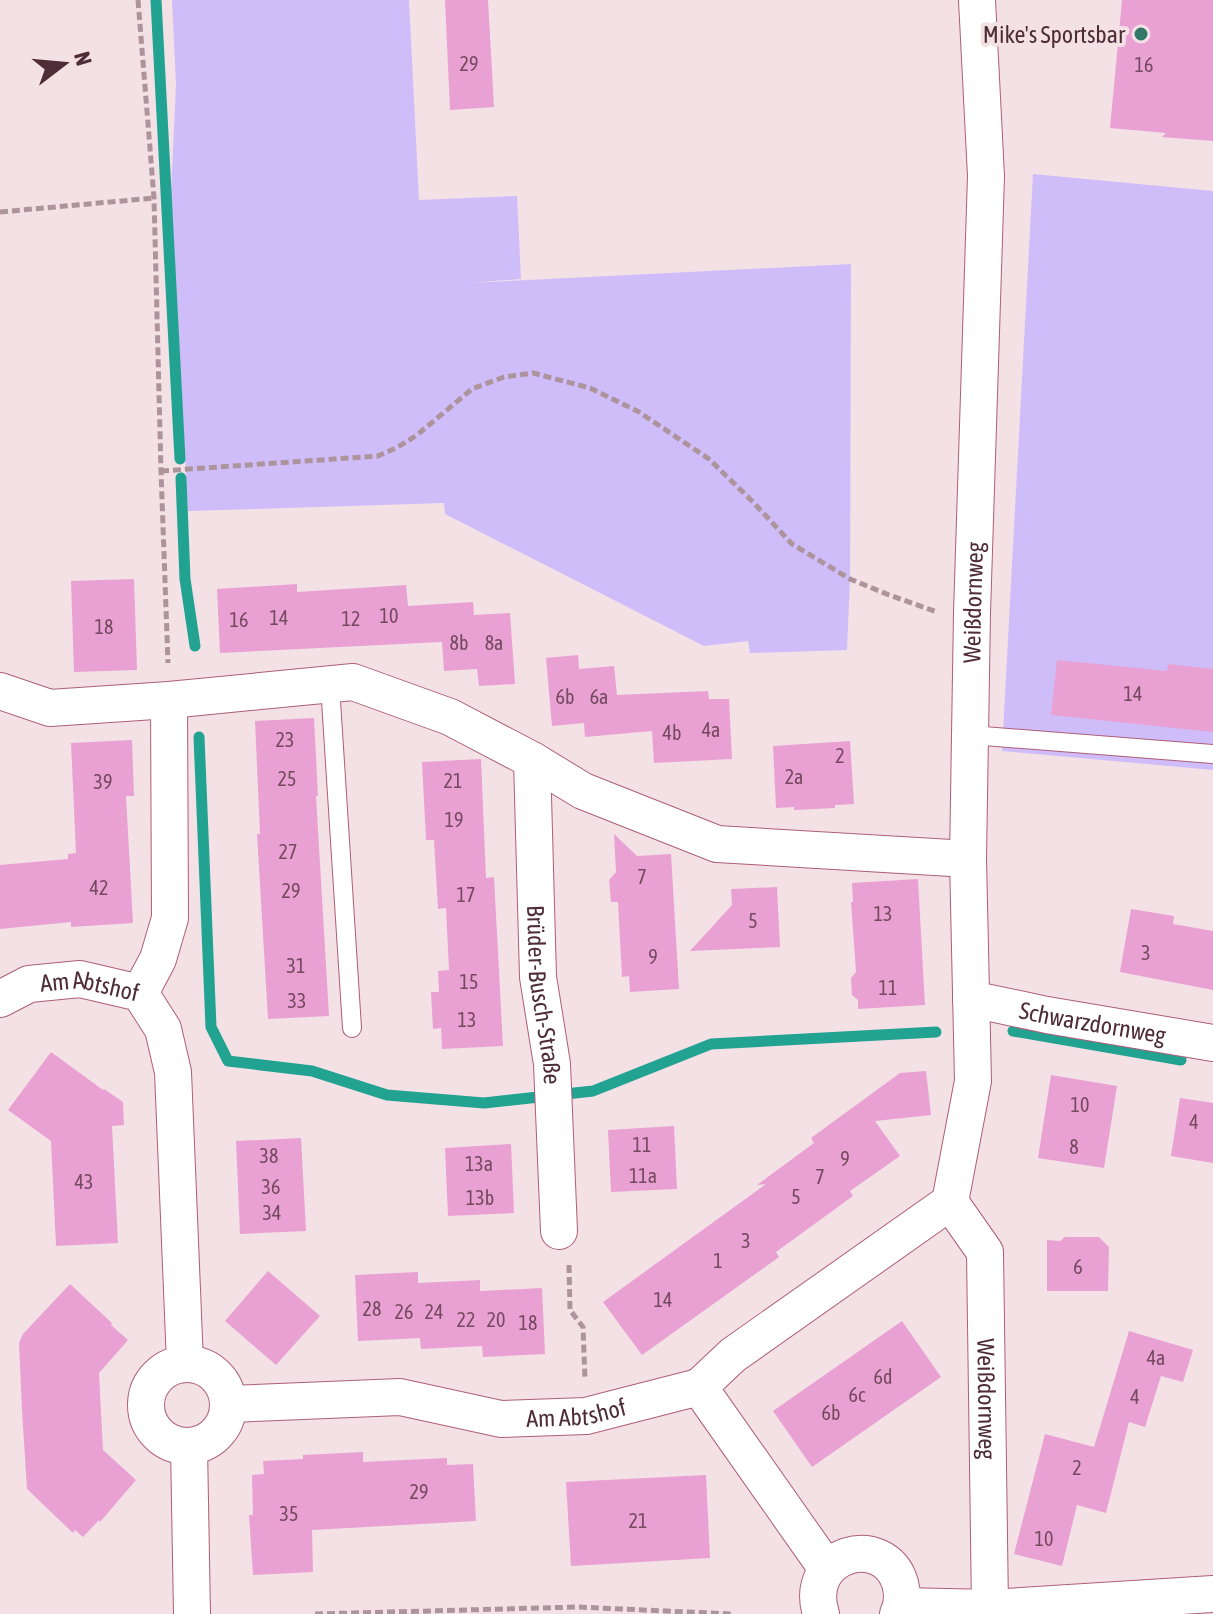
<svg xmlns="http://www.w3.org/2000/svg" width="1213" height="1614" font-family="'Asap Condensed',sans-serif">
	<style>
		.green { fill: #cfbdfa }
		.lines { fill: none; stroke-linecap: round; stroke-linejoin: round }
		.stream { stroke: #22a291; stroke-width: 11 }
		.building { fill: #e9a1d3 }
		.service-casing { stroke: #ad5e7a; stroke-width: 20 }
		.minor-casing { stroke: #ad5e7a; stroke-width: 38 }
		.path { stroke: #ad949c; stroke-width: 5; stroke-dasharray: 8 4; stroke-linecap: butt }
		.service { stroke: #fff; stroke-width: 18 }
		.minor { stroke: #fff; stroke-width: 36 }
		.poi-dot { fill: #337769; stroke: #f3e1e6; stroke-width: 3 }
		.labels { text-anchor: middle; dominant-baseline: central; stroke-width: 8; stroke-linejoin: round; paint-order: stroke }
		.number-label { font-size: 20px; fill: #75495f }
		.poi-label { font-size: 24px; fill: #4e2c38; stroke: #f3e1e6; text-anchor: end }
		.street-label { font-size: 24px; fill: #4e2c38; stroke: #f3e1e6 }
	</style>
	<rect width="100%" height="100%" fill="#f3e1e6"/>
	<!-- green -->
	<g class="green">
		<path d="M172,0H409L419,200L517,196L521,279L469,283L851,264L850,579L847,650L750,653L748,641L704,646L445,514L444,503L188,511L171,193L176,84Z"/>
		<path d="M1033,174L1213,191V770L1002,751Z"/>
	</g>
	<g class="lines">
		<!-- stream -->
		<g class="stream">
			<path d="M156,0L180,459"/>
			<path d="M181,478L185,579L195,646"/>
			<path d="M199,737L211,1027L228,1061L312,1071L387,1095L484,1103L593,1091L711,1044L936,1032"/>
			<path d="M1013,1031L1181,1060"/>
		</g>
	</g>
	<!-- building -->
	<g class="building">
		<path d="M445,0H488L494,107L450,110Z"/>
		<path d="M1122,0H1213V141L1162,137L1166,133L1110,128Z"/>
		<path d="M134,579L137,670L74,672L71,581Z"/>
		<path d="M297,584V592L406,585L408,606L473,602L474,615L510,613L515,684L479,686L477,669L444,671L442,642L220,653L217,589Z"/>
		<path d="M578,655L579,669L614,666L617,695L708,691L709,699H729L732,759L654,763L652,731L585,737L584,723L552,726L546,658Z"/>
		<path d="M1057,660L1167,671L1168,664L1213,669V732L1051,715Z"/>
		<path d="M314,718L318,796H316L329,1016L268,1019L257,834H260L255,721Z"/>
		<path d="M132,740L134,796H126L133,923L71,927V922L0,929V865L68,859V854L76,853L71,743Z"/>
		<path d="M850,741L854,804L835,805V808L815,809L794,810V807L776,808L773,746Z"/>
		<path d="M481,759L486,878L494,877L503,1046L442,1049L441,1028L433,1029L431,992H439L438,971L449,970L446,908L438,909L434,840H426L422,762Z"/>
		<path d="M614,834L637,856L671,854L679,989L630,992L629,976L622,977L618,902H611L609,880L616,872Z"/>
		<path d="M918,879L925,1005L858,1009V1000L852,995L851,978L856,972L851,902H853L852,883Z"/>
		<path d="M777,887L780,947L690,951L732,905L731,889Z"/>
		<path d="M1131,909L1174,916L1173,924L1213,931V990L1120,972Z"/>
		<path d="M51,1052L103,1090L104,1089L123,1102L124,1125L112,1126L118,1243L56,1246L51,1141L8,1110Z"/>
		<path d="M926,1071L931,1115L875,1121L900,1156L850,1191L853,1196L776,1252L779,1257L642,1355L603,1302L766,1184L757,1185L814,1143L811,1138L900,1073Z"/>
		<path d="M1051,1075L1117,1086L1104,1168L1038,1158Z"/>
		<path d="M1180,1098L1213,1103V1163L1171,1156Z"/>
		<path d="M674,1126L677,1189L611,1192L608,1130Z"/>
		<path d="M301,1138L306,1231L240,1234L236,1141Z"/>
		<path d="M511,1144L514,1213L448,1216L445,1148Z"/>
		<path d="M1065,1237H1099L1109,1247L1108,1291H1047V1240L1060,1241Z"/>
		<path d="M268,1271L320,1316L276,1365L225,1321Z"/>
		<path d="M418,1272V1283L480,1280V1291L542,1288L545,1354L483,1357L482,1346L421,1349L420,1338L358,1341L355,1275Z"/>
		<path d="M70,1284L112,1323L111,1325L128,1340L99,1373L103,1450L136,1480L100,1522L99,1520L83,1537L75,1530L73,1533L27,1489L22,1410L19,1343L23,1334Z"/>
		<path d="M902,1321L941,1377L812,1467L773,1411Z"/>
		<path d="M1129,1331L1193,1350L1183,1382L1161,1376L1145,1427L1129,1422L1106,1513L1077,1505L1062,1566L1014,1554L1045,1434L1094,1447Z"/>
		<path d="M363,1452V1462L447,1458V1465L473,1464L476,1521L312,1530L313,1572L253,1575L249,1515H253L252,1475L264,1474L263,1461L303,1459V1455Z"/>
		<path d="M706,1475L710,1558L571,1566L566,1482Z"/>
	</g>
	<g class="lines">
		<!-- service casing -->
		<g class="service-casing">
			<g id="service">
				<path d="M330,685L352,1028"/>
				<path d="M971,735L1213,754"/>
			</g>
		</g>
		<!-- minor casing -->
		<g class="minor-casing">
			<g id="minor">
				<path id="s1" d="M0,691L50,708L169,700L353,682L450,717L532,760L538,977L552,1064L559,1231"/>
				<path d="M532,760L583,791L717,844L968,859"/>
				<path d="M140,993L158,959L170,918L169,700"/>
				<path id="s2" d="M0,999L29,984L80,979L140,993L163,1029L173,1072L185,1363"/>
				<path id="s3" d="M971,999L1047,1015L1213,1043"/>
				<path id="s4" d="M950,1202L985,1252L990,1608"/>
				<circle cx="187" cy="1405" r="41"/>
				<path id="s5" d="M699,1387L733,1355L950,1202L973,1081L968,859L972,613L986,176L977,0"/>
				<path id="s6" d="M229,1404L400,1397L501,1419L586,1416L699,1387L827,1569"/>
				<path d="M189,1446L192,1614"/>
				<path d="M902,1606L990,1608L1213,1594"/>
				<path d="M821,1614C802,1553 884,1531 900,1583C903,1594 903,1604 898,1614"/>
			</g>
		</g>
		<!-- path -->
		<g class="path">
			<path d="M138,0L154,198L161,471L168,663"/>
			<path d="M0,212L154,198"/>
			<path d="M161,471L378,456L398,447L417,435L472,389L504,377L533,373L590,388L639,412L709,459L753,502L792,544L850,579L889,595L937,612"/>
			<path d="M569,1265L570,1310L583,1327L585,1379"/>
			<path d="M315,1614L578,1607L732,1614"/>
		</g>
		<!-- service -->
		<use href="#service" class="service"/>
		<!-- minor -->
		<use href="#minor" class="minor"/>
	</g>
	<!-- markers -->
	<circle class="poi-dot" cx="1141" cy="34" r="8"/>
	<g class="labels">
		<!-- number labels -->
		<g class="number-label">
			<text x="469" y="63">29</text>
			<text x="1144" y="64">16</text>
			<text x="389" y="615">10</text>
			<text x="279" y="617">14</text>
			<text x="351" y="618">12</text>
			<text x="239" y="619">16</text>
			<text x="104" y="626">18</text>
			<text x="459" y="642">8b</text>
			<text x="494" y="642">8a</text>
			<text x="1133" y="693">14</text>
			<text x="565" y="696">6b</text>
			<text x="599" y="696">6a</text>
			<text x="711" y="729">4a</text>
			<text x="672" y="732">4b</text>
			<text x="285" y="739">23</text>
			<text x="840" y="755">2</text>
			<text x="794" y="776">2a</text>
			<text x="287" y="778">25</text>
			<text x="453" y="780">21</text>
			<text x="103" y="781">39</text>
			<text x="454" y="819">19</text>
			<text x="288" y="851">27</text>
			<text x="642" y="876">7</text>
			<text x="99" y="887">42</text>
			<text x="291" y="890">29</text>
			<text x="466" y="894">17</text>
			<text x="883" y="913">13</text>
			<text x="753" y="920">5</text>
			<text x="1146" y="952">3</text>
			<text x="653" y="956">9</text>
			<text x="296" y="965">31</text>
			<text x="469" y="981">15</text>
			<text x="888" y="987">11</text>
			<text x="297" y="1000">33</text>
			<text x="467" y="1019">13</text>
			<text x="1080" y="1104">10</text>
			<text x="1194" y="1121">4</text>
			<text x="642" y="1144">11</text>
			<text x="1074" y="1146">8</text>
			<text x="269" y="1155">38</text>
			<text x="845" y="1158">9</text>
			<text x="479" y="1163">13a</text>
			<text x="643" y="1175">11a</text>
			<text x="820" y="1176">7</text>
			<text x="84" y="1181">43</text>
			<text x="271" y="1186">36</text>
			<text x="796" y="1196">5</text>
			<text x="480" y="1197">13b</text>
			<text x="272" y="1212">34</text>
			<text x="746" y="1240">3</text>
			<text x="718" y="1260">1</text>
			<text x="1078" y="1266">6</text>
			<text x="663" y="1299">14</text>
			<text x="372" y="1308">28</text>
			<text x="404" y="1311">26</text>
			<text x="434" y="1311">24</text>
			<text x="466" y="1319">22</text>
			<text x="496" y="1319">20</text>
			<text x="528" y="1322">18</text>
			<text x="1156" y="1357">4a</text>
			<text x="883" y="1376">6d</text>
			<text x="857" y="1394">6c</text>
			<text x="1135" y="1396">4</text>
			<text x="831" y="1412">6b</text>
			<text x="1077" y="1467">2</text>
			<text x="419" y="1491">29</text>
			<text x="289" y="1513">35</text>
			<text x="638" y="1520">21</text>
			<text x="1044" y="1538">10</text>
		</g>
		<!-- poi labels -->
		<g class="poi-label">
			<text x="1125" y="34">Mike's Sportsbar</text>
		</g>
		<!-- street labels -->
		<g class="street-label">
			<text stroke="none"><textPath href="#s5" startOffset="914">Weißdornweg</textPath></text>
			<text stroke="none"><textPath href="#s2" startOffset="94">Am Abtshof</textPath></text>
			<text stroke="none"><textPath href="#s1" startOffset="788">Brüder-Busch-Straße</textPath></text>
			<text stroke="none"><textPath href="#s3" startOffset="124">Schwarzdornweg</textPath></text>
			<text stroke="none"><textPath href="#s4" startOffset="208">Weißdornweg</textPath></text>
			<text stroke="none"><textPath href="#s6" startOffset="350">Am Abtshof</textPath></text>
		</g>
	</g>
	<!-- north arrow -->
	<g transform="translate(64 64) rotate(74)" stroke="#f3e1e6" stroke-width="6" paint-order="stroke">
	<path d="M0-6L14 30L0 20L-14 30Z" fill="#4e2c38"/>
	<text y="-12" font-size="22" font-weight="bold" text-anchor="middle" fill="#4e2c38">N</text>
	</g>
</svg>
